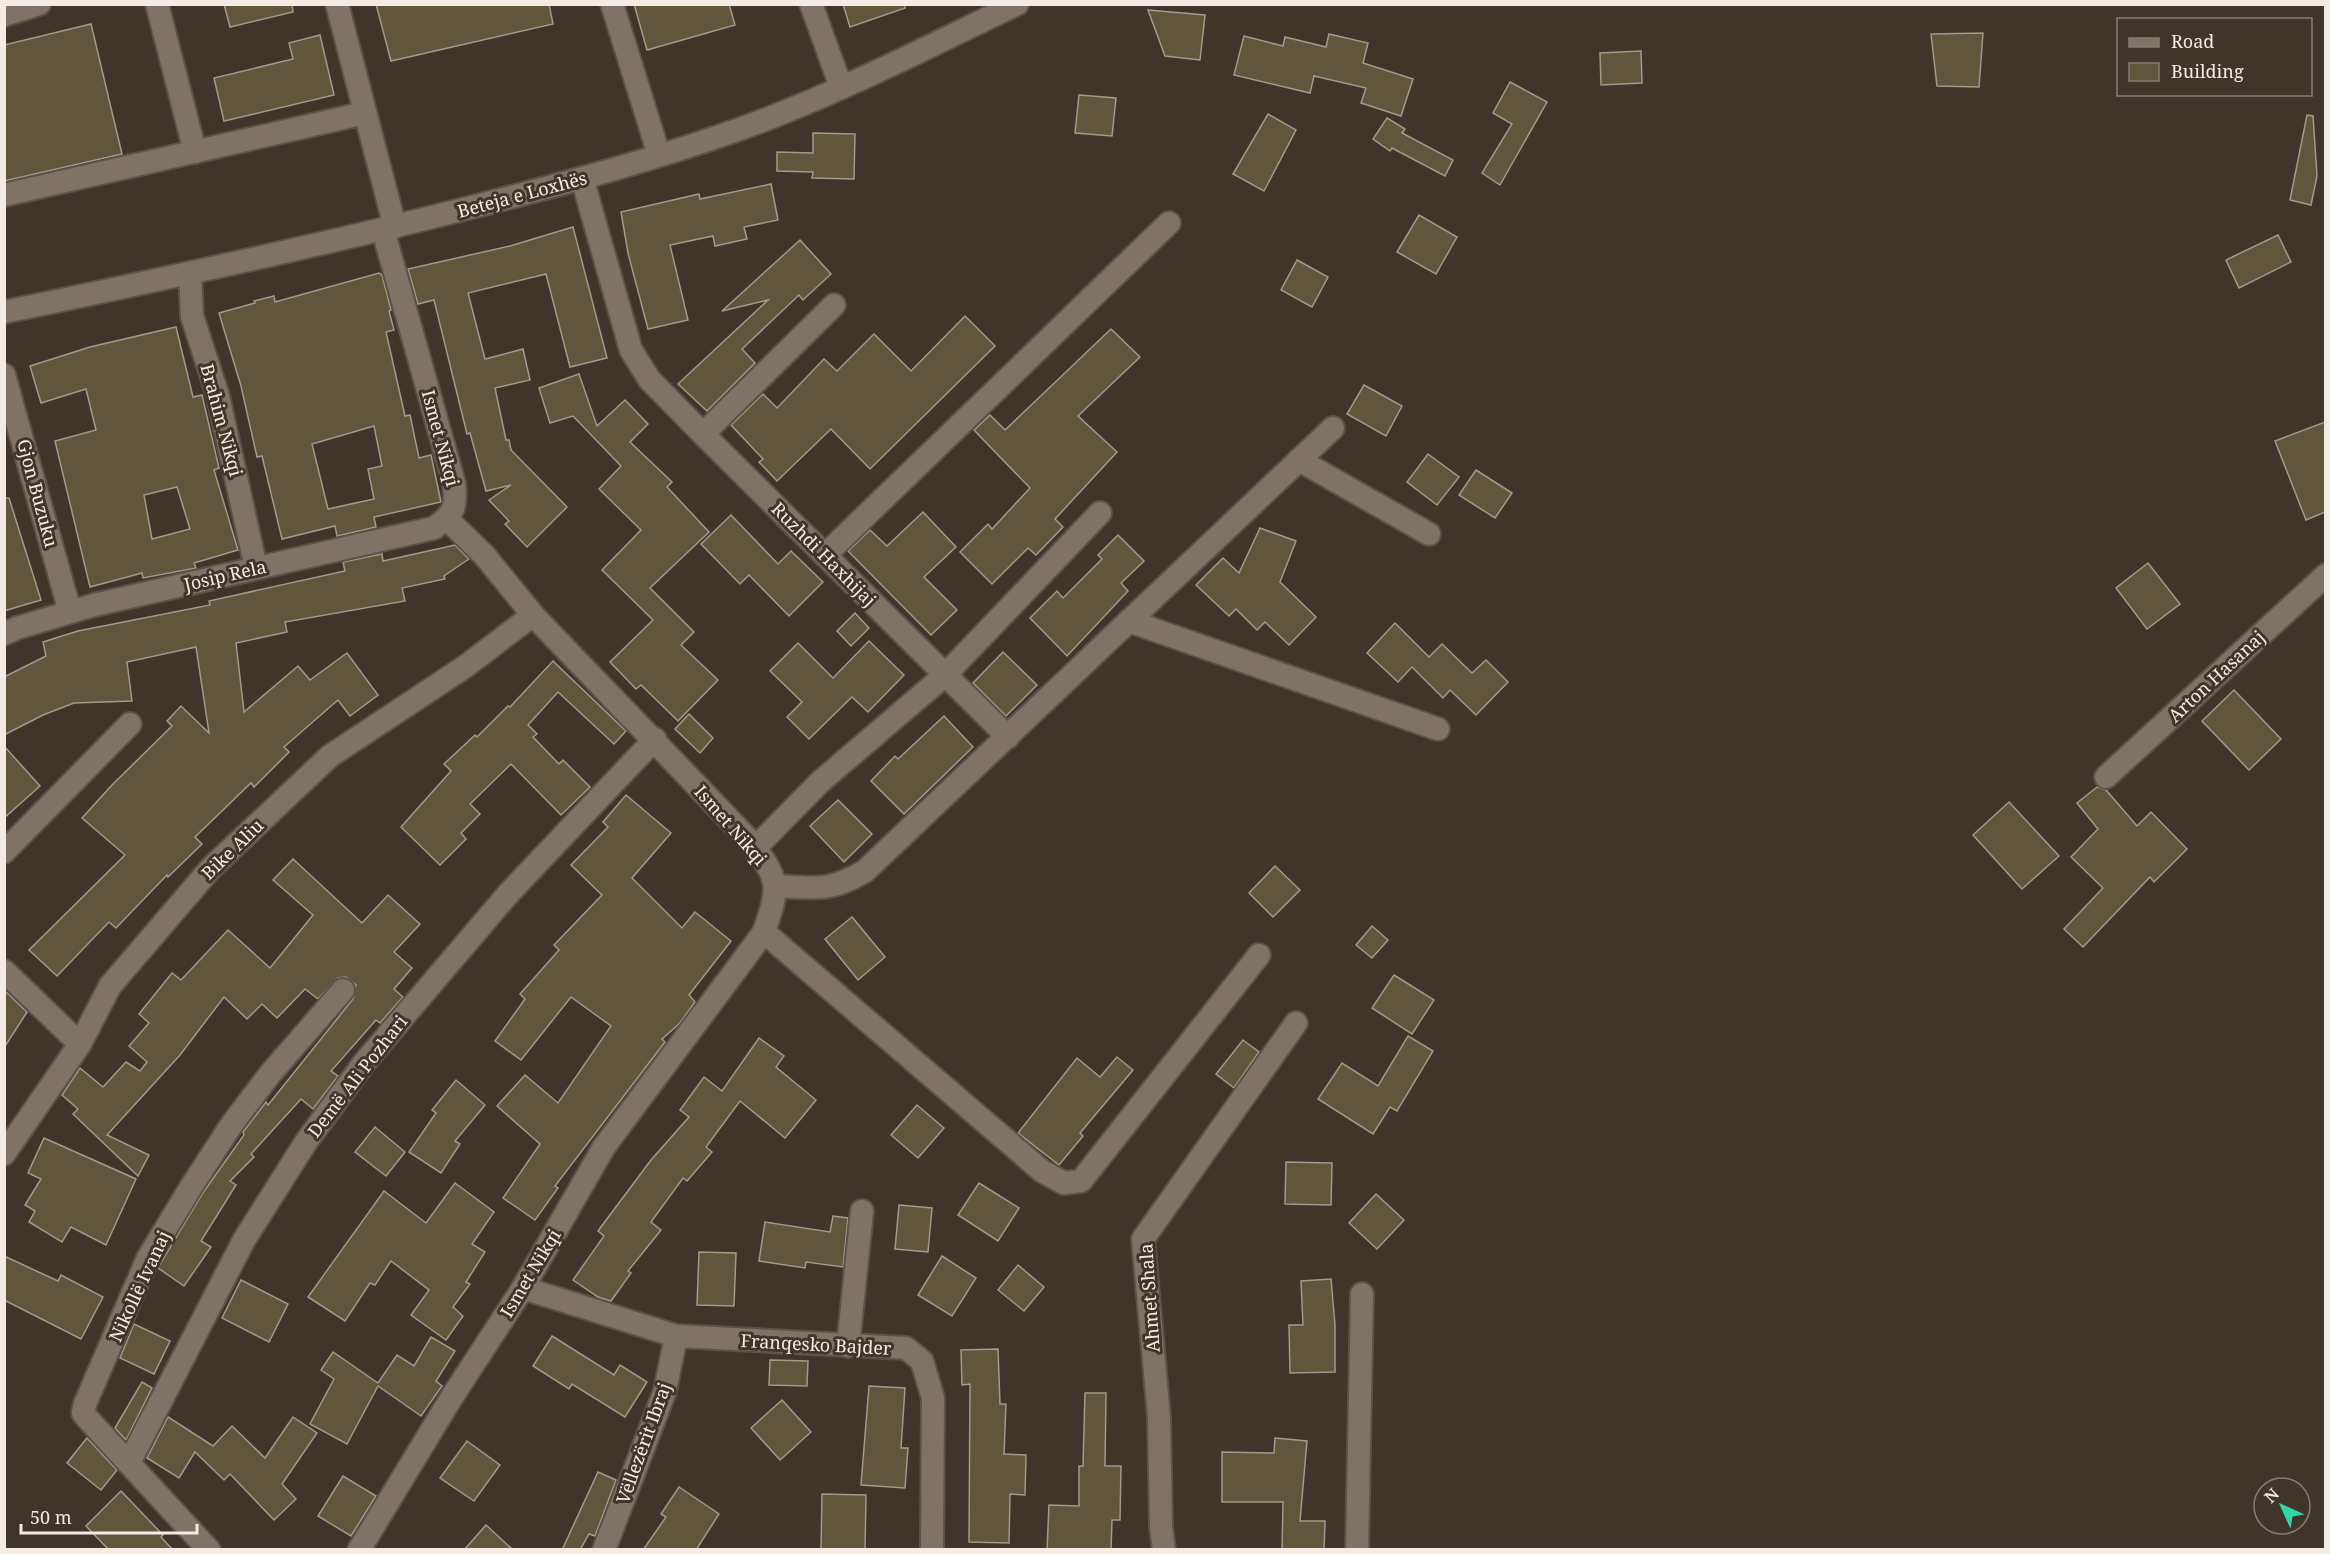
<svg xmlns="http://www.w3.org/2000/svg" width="2330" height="1554" font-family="'Noto Serif',serif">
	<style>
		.building { fill: #5f563b; stroke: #a19b8b; stroke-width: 1.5; fill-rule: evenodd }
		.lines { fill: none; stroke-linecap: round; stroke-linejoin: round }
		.minor-casing { stroke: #5b5349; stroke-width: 26 }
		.minor { stroke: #7e7366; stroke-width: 22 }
		.labels { text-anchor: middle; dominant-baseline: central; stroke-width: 6; stroke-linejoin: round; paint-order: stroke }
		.street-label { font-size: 18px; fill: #f3ece5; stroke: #3f352a }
	</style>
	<rect width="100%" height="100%" fill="#3f352a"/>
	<!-- building -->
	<g class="building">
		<path d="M224,4H292L293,12L230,27Z"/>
		<path d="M376,4H549L553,24L391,61Z"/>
		<path d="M634,4H729L735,25L647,50Z"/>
		<path d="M843,4H905V8L850,27Z"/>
		<path d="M1148,10L1205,15L1200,60L1165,56Z"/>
		<path d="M91,24L122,154L4,181V45Z"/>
		<path d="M1983,33L1979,87L1937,86L1931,34Z"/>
		<path d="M1329,34L1368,43L1363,63L1413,79L1401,116L1361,103L1366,88L1314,76L1310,93L1234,75L1244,36L1283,46L1285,37L1326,47Z"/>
		<path d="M320,35L334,95L224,121L214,78L293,59L289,43Z"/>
		<path d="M1641,51L1642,83L1601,85L1600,53Z"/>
		<path d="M1510,82L1547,102L1500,185L1482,173L1512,124L1493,113Z"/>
		<path d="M1079,95L1116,98L1112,136L1075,133Z"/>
		<path d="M1268,114L1296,130L1264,191L1233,174Z"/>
		<path d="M2307,115L2313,116L2317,176L2311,205L2290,200Z"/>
		<path d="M1387,118L1405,129L1402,133L1453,160L1445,176L1392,148L1390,151L1373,139Z"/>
		<path d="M813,133L855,134L854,179L812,178L813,172L777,171V152L813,153Z"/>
		<path d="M771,184L778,220L744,227L747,239L715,246L713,236L670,245L688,320L648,329L628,253L621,212L699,194L700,199Z"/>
		<path d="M1419,215L1457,237L1436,274L1397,252Z"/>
		<path d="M573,227L607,358L570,367L546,274L468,293L485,359L523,349L530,380L495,388L506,440H509L511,450L567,507L527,547L505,524L509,521L489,500L511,485L486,491L470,433L467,434L434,300L418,304L408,269L510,246Z"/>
		<path d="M2278,235L2291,262L2239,288L2226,260Z"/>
		<path d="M800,240L831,274L803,300L799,295L742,349L755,363L707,411L678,384L768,300L722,311Z"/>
		<path d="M1297,260L1328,277L1312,307L1281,290Z"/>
		<path d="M379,273L382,275L391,310L389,311L394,330L386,332L405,416L410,415L419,458L431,455L441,502L374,517L376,527L337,536L335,526L282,539L262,456L257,457L241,386L219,313L255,303L254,301L274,296L275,302ZM374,426L382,466L368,469L374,499L328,509L312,444Z"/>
		<path d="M965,316L995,346L870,469L831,429L777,481L759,462L763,459L731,425L763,394L777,408L824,359L837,371L874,334L911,371Z"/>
		<path d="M176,327L193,397L202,395L219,468L214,470L238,550L194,563L196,568L143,578L142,573L90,587L55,441L96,430L86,389L41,403L30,366L90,347ZM177,487L190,529L152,539L144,495Z"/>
		<path d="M1111,329L1140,357L1078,416L1117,452L1055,519L1063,527L1036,555L1028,548L992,584L960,552L988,524L992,529L1030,488L974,430L990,415L1005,430Z"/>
		<path d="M579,374L597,426L625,400L648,424L630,442L672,482L667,487L709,532L650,588L694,632L681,645L718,680L678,721L641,685L636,689L610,662L653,620L602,570L641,530L599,489L621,466L573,416L550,423L539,388Z"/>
		<path d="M1364,385L1402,406L1386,436L1347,414Z"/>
		<path d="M2325,422V512L2306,520L2275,441Z"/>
		<path d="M1428,454L1459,477L1437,505L1407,482Z"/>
		<path d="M1476,470L1512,493L1495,518L1459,495Z"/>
		<path d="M4,498H9L41,600L4,611Z"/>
		<path d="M923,512L956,547L924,577L957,610L931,635L848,551L870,530L887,546Z"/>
		<path d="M731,515L778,564L791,551L823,582L789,616L749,575L740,584L701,544Z"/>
		<path d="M1260,528L1296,541L1280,582L1316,617L1289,645L1265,622L1257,630L1236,609L1229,616L1196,585L1223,558L1239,573Z"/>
		<path d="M1118,535L1144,561L1121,583L1128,591L1067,656L1030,618L1057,591L1063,598L1102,559L1098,555Z"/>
		<path d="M455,545L469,559L444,576L445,579L402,588L405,601L285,622L287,632L236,643L244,712L298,666L310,680L347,653L378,695L350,716L338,700L284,747L289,752L254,787L251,783L195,837L202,844L168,877L167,875L116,928L109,922L57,976L29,950L125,855L82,818L112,785L172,726L167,721L181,706L209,733L196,647L127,662L132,701L74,703L43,715L4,735V677L46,656L43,642L78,631L210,605L209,601L345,571L343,562L382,554L383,561Z"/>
		<path d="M2148,563L2180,604L2147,629L2116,588Z"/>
		<path d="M855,613L869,628L851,646L837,631Z"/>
		<path d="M1395,623L1429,657L1442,644L1472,673L1486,660L1508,682L1476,715L1450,690L1443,698L1412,667L1398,682L1367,653Z"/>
		<path d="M869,641L904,675L868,712L852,697L809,739L787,717L802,702L770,671L798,643L833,678Z"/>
		<path d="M1003,652L1037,685L1006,716L973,683Z"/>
		<path d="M553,661L626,731L614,744L558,692L528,725L537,734L533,737L559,764L563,760L590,787L561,815L511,764L470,804L480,814L461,833L466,839L440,865L401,827L451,771L444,764L475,735L477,737L508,706L510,707Z"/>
		<path d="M2234,690L2281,739L2249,770L2202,721Z"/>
		<path d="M689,714L713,738L700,753L675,729Z"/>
		<path d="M944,716L973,747L904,814L871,781L895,756L898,759Z"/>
		<path d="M4,746L40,786L4,818Z"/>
		<path d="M2097,787L2106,790L2137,826L2151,812L2187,849L2154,882L2150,877L2083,947L2064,929L2103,888L2071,857L2098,829L2077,803Z"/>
		<path d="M626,795L671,833L632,878L682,928L695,912L731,941L689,995L695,1002L680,1023L662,1039L665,1042L555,1186L558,1188L535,1220L503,1198L540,1144L497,1106L525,1075L558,1103L611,1026L571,997L521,1060L495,1041L525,999L520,994L559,950L554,945L602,895L571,865L608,827L603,822Z"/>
		<path d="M838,800L872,834L844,862L810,826Z"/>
		<path d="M2009,802L2059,856L2022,889L1973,835Z"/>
		<path d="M293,859L362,923L388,895L420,924L394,952L412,968L394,989L403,997L380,1023L376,1020L331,1071L338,1076L313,1109L301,1099L251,1154L254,1157L230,1181L236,1185L201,1241L211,1247L184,1286L158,1268L160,1264L202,1194L244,1135L243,1132L266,1102L268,1105L353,999L356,985L346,977L338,978L318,999L305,989L277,1018L262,1004L247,1019L224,997L180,1055L107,1135L149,1155L138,1176L73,1114L78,1109L62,1095L80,1068L103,1087L126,1062L140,1071L147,1062L129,1046L149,1023L139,1014L172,973L181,980L228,930L270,968L313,915L273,880Z"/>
		<path d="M1275,866L1300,890L1273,917L1249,893Z"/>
		<path d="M852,917L885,957L858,980L825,939Z"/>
		<path d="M1372,926L1388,940L1372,958L1356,945Z"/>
		<path d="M1394,975L1434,1000L1412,1034L1372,1008Z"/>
		<path d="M4,990L27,1012L4,1048Z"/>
		<path d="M1408,1036L1433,1051L1397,1111L1390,1107L1373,1134L1318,1099L1342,1063L1378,1086Z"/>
		<path d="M759,1038L784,1056L776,1067L816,1100L785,1138L740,1101L706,1147L712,1152L687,1181L683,1178L651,1222L661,1230L628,1271L631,1273L611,1301L598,1297L573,1280L604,1236L598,1231L651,1160L689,1117L680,1110L704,1077L722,1091Z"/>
		<path d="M1243,1040L1259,1052L1234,1088L1216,1074Z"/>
		<path d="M1117,1057L1133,1070L1080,1133L1083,1136L1059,1165L1018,1133L1077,1058L1100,1077Z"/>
		<path d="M456,1080L485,1105L455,1141L460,1144L441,1173L409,1152L436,1113L432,1110Z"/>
		<path d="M917,1105L944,1128L918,1158L891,1135Z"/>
		<path d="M375,1127L405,1152L386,1176L355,1152Z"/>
		<path d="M44,1138L136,1179L106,1245L71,1227L62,1242L29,1222L35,1211L25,1205L41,1179L28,1173Z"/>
		<path d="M1286,1162L1332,1163L1331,1205L1285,1204Z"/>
		<path d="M455,1183L494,1212L472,1244L485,1252L466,1282L470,1284L453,1307L463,1316L446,1340L411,1315L429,1290L391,1261L375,1285L370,1283L345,1321L308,1297L384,1191L426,1223Z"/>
		<path d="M979,1183L1019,1208L998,1241L958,1215Z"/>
		<path d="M1376,1194L1404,1220L1377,1249L1349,1223Z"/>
		<path d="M899,1205L932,1208L928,1252L895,1249Z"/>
		<path d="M833,1216L848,1218L843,1267L806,1262L805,1268L759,1261L765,1222L830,1232Z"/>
		<path d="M699,1252L736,1253L734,1306L697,1305Z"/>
		<path d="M4,1256L58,1281L61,1275L103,1297L81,1339L4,1300Z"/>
		<path d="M942,1256L976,1278L952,1316L918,1295Z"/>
		<path d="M1018,1265L1044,1287L1024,1311L998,1290Z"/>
		<path d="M1331,1279L1335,1325V1372L1290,1373L1289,1325H1303L1301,1281Z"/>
		<path d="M241,1280L288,1304L269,1342L222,1318Z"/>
		<path d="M134,1324L170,1341L154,1374L120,1358Z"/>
		<path d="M552,1336L614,1375L620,1365L647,1382L625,1417L572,1384L569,1389L533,1366Z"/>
		<path d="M431,1337L455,1351L436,1381L442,1386L421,1416L378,1386L347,1444L310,1424L334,1379L321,1370L333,1352L378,1383L397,1355L414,1366Z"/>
		<path d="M998,1349L1000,1404H1006L1004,1454L1026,1455L1025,1495L1010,1494L1009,1543L969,1542L970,1384L962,1385L961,1350Z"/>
		<path d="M770,1360L808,1361L807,1386L769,1385Z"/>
		<path d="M142,1382L152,1388L126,1440L115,1428Z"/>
		<path d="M869,1386L905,1388L901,1448H908L905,1488L861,1485Z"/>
		<path d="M1085,1393H1106L1105,1466H1121L1120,1520H1112L1111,1550H1047L1049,1505L1079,1506V1466H1083Z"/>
		<path d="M782,1400L811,1432L780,1460L751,1428Z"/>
		<path d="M168,1417L213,1446L232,1426L265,1458L293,1417L317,1433L282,1484L296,1499L274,1520L230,1474L224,1480L195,1452L179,1478L147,1458Z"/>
		<path d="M87,1438L117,1470L101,1490L67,1463Z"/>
		<path d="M1275,1438L1307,1441L1300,1521H1325L1324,1550H1282L1283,1502H1222V1452L1274,1453Z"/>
		<path d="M467,1441L500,1465L474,1501L440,1478Z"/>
		<path d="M598,1472L616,1480L595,1536L589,1534L580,1550H562Z"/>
		<path d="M343,1476L376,1496L351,1536L318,1516Z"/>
		<path d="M679,1487L719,1514L696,1550H643L666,1517L661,1514Z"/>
		<path d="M121,1491L163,1535L161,1537L173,1550H109L86,1526Z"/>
		<path d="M822,1494L866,1495L865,1550H821Z"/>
		<path d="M486,1525L513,1550H464Z"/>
	</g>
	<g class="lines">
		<!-- minor casing -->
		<g class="minor-casing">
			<g id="minor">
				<path d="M157,4L195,152"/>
				<path d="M337,4L395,227"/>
				<path d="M612,4L659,155"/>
				<path d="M811,4L841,87"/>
				<path d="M4,15L39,4"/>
				<path d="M582,178L631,350L649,379L703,434L834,305"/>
				<path d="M4,195L365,113"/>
				<path d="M190,273L192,316L218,396L256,568"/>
				<path d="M4,312C165,279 325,245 484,204C570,182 656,159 740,129C835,95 925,48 1017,4"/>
				<path d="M4,375L70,612"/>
				<path d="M703,434L1008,737"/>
				<path d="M1299,460L1429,534"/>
				<path d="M825,555L1169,223"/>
				<path d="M1129,621L1438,729"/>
				<path d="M4,634L17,628L94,605L434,528C454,514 457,507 454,483L383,230"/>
				<path d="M2106,777L2326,575"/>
				<path d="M755,848L820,782L945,675L1100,513"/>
				<path d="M4,852L130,724"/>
				<path d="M777,886C816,888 830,892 865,871L1333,428"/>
				<path d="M764,932L1042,1171L1064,1183L1081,1181L1259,955"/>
				<path d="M4,971L80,1044"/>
				<path d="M4,1154L80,1044L110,986L211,868L330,756L466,666L533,615"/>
				<path d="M523,1288L676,1336L906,1348L922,1361L933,1398L932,1550"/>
				<path d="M848,1346L862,1211"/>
				<path d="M129,1463L244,1240L306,1142L364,1063L509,893L655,739"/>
				<path d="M209,1550L87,1418L83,1413L85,1404L148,1258L191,1187L232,1124L270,1074L343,990"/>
				<path d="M359,1550L450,1400L523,1288L604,1147L764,932C780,885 780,881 750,841L533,615L485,556L447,519"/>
				<path d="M604,1550L665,1391L676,1336"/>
				<path d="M1164,1550L1161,1527L1159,1417L1143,1239L1296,1023"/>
				<path d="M1357,1550L1362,1294"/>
			</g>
		</g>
		<!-- minor -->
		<use href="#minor" class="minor"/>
	</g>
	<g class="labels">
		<!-- street labels -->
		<g class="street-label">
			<text transform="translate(522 194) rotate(-15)">Beteja e Loxhës</text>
			<text transform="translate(222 420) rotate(75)">Brahim Nikqi</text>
			<text transform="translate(441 438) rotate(75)">Ismet Nikqi</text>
			<text transform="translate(38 493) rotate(75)">Gjon Buzuku</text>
			<text transform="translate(824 554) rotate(45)">Ruzhdi Haxhijaj</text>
			<text transform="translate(225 575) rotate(-13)">Josip Rela</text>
			<text transform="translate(2216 676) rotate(-43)">Arton Hasanaj</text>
			<text transform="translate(731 825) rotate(49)">Ismet Nikqi</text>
			<text transform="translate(232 849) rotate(-44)">Bike Aliu</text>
			<text transform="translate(357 1076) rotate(-52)">Demë Ali Pozhari</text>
			<text transform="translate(530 1273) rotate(-59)">Ismet Nikqi</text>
			<text transform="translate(139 1286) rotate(-65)">Nikollë Ivanaj</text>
			<text transform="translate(1149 1298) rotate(-94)">Ahmet Shala</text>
			<text transform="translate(816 1344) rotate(3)">Franqesko Bajder</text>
			<text transform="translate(643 1443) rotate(-70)">Vëllezërit Ibraj</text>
		</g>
	</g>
	<!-- border -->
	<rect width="2330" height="1554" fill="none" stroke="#f3ece5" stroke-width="12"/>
	<!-- legend -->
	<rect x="2117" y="18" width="195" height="78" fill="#3f352a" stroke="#877e75" stroke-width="1.5"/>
	<rect x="2129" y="38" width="30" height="9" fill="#7e7366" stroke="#877e75" stroke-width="1.5"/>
	<text x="2171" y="48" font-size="18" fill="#f3ece5">Road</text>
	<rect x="2129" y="63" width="30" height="18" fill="#5f563b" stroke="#877e75" stroke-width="1.5"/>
	<text x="2171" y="78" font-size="18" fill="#f3ece5">Building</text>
	<!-- north arrow -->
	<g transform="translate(2282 1506) rotate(315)"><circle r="28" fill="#3f352a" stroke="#877e75" stroke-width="1.5"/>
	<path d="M0-4.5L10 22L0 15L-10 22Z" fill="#32d4a8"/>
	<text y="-9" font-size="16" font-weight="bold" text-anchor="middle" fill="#f3ece5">N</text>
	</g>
	<!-- scale -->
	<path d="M21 1524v9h176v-9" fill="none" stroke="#f3ece5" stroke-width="3"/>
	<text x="30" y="1524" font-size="18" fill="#f3ece5" stroke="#3f352a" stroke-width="4.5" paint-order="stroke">50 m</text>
</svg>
